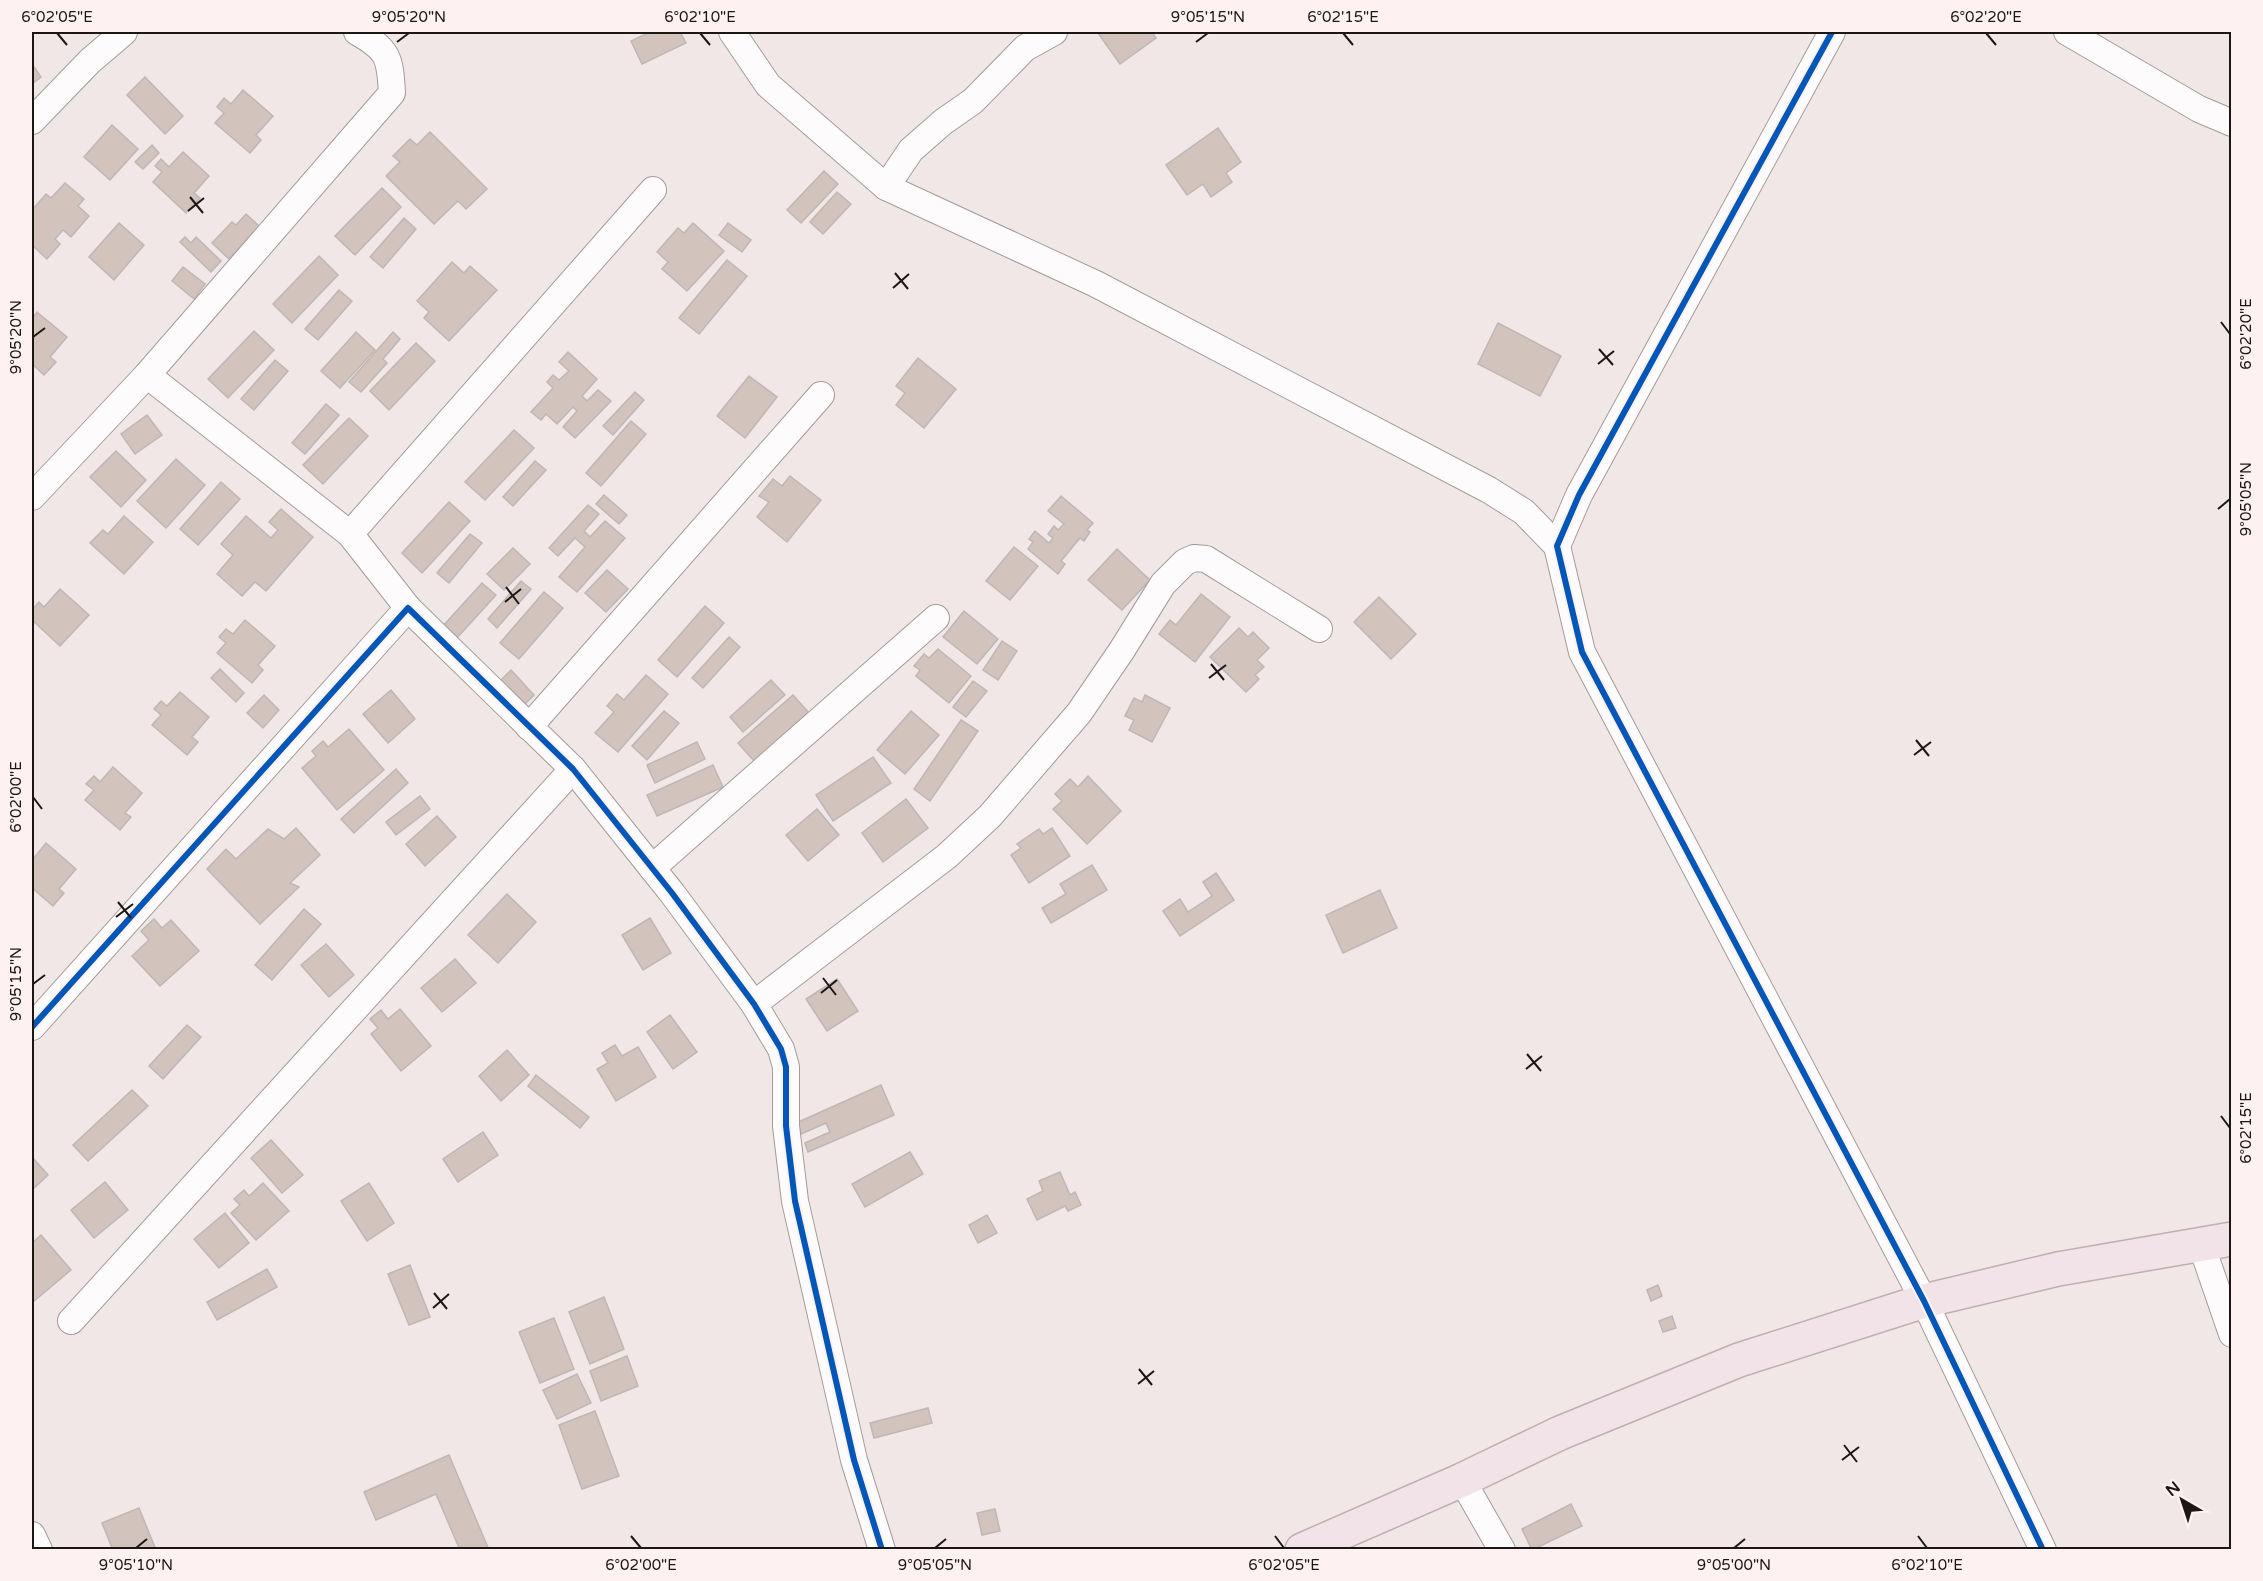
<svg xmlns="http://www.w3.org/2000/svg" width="2263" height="1581" font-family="'Varela Round',sans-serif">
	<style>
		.building { fill: #d2c3bd; stroke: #beb7b6; stroke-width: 1.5 }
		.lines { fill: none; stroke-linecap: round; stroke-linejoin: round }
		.street-casing { stroke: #a39c9b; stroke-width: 28 }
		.highway-casing { stroke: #c0aeb2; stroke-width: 36 }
		.street { stroke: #fdfbfb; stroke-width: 26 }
		.highway { stroke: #f1e3e7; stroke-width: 33 }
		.cycleway-casing { stroke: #fdf2f1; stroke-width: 10 }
		.cycleway { stroke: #0057b8; stroke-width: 6 }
		.ticks { fill: none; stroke: #1c1615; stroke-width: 2 }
		.neatline { fill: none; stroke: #1c1615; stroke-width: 2 }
		.ticks-label { font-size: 15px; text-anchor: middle; fill: #1c1615 }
	</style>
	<rect width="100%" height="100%" fill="#f1e7e6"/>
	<!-- building -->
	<g class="building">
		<path d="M650,32H680L686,43L642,64L631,41Z"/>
		<path d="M1100,32H1152L1156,38L1120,64L1098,33Z"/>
		<path d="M32,64L41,77L32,84Z"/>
		<path d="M145,77L183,116L165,134L127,95Z"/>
		<path d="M243,90L273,116L256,135L261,140L250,153L215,123L224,113L217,107L224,98L231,104Z"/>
		<path d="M112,125L138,149L110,180L84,157Z"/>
		<path d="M1218,128L1241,162L1226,173L1232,182L1211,197L1203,184L1187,195L1166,165Z"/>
		<path d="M430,132L487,189L466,209L458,201L434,224L386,176L400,162L393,156L410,139L417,145Z"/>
		<path d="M152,145L159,153L143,169L135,162Z"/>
		<path d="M183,152L209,176L194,193L200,198L186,213L153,182L162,172L155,166L161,159L169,167Z"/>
		<path d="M824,171L838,184L801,223L787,210Z"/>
		<path d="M65,183L84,199L78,206L89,216L71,237L63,230L55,239L60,244L47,259L32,245V210L46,194L51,198Z"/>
		<path d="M382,188L401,207L355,255L335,236Z"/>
		<path d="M837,192L851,204L823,234L810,222Z"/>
		<path d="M246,214L259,226L229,259L212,243L232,222L236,225Z"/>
		<path d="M404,218L416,229L383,268L370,257Z"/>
		<path d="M119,223L144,245L114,280L89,257Z"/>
		<path d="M693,223L724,251L687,291L662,269L668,262L657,252L678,228L684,233Z"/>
		<path d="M728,223L751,240L742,252L719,235Z"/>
		<path d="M185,237L191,243L196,237L221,261L211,272L180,242Z"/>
		<path d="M319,256L338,275L292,323L273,304Z"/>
		<path d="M727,260L747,276L699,334L679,318Z"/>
		<path d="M452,262L464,273L470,266L497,290L449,341L424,318L429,312L417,301Z"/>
		<path d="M183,267L205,284L194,299L172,281Z"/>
		<path d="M339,290L352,301L318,340L305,329Z"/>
		<path d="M37,312L67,337L50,357L56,362L44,375L32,364V319Z"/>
		<path d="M1498,323L1561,356L1540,396L1478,364Z"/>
		<path d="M254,331L274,350L228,398L208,379Z"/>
		<path d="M356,332L375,350L340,388L321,371Z"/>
		<path d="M393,332L400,339L383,359L387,363L361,392L349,382Z"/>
		<path d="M416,343L435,361L389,410L370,391Z"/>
		<path d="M568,352L597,379L582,396L587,401L598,390L611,401L575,438L563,427L577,411L573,407L557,424L546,414L541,420L531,412L553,388L547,382L553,375L559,380L569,371L559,362Z"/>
		<path d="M918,358L956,389L924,428L896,405L905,393L896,386Z"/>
		<path d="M275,360L288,371L254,410L241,399Z"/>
		<path d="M749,376L777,397L745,438L717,416Z"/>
		<path d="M635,392L644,400L613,435L603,426Z"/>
		<path d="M326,404L339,415L305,454L292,443Z"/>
		<path d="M147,415L162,435L135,454L121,434Z"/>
		<path d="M349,418L368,436L323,484L303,465Z"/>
		<path d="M631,421L646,434L601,486L586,473Z"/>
		<path d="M514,430L534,448L485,500L465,482Z"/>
		<path d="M116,451L146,480L121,507L90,477Z"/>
		<path d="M176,459L205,485L166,528L137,501Z"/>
		<path d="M535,461L546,470L513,506L503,497Z"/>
		<path d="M790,476L821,500L787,542L757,517L769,502L759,496L773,479L782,486Z"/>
		<path d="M221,482L240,499L198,545L180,529Z"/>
		<path d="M604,495L627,515L619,524L596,504Z"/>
		<path d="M1061,496L1093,523L1087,530L1090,532L1084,541L1080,538L1061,561L1065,564L1058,574L1028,549L1033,542L1029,539L1035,531L1049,543L1053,538L1048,534L1054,526L1058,530L1064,524L1048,511Z"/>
		<path d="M449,502L470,521L422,573L402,553Z"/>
		<path d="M588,505L599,514L584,531L590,537L605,521L625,538L577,592L559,577L585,547L575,538L558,556L549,548Z"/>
		<path d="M281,509L313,537L266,591L255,582L242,596L217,574L233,555L221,544L246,516L271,538L278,530L269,522Z"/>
		<path d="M124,516L153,542L124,574L90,543L103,530L108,534Z"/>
		<path d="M470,534L482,543L449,583L437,573Z"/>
		<path d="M1014,547L1038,566L1010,600L986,581Z"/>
		<path d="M513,548L530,564L504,590L487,574Z"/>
		<path d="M1117,549L1150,580L1122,610L1088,580Z"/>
		<path d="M607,570L628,589L606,612L585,593Z"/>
		<path d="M521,581L531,589L497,628L488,619Z"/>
		<path d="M482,583L496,595L457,638L443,626Z"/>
		<path d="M60,589L89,615L60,646L32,620V610L39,602L44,607Z"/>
		<path d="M544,592L563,608L519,659L500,643Z"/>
		<path d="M1201,594L1230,617L1195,662L1159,634L1170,620L1176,625Z"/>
		<path d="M1379,597L1416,634L1391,659L1354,622Z"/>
		<path d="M705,606L724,623L677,677L658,660Z"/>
		<path d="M964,611L998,639L977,664L943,637Z"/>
		<path d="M245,620L275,646L258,665L263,670L252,683L217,653L226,643L219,637L226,629L233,634Z"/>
		<path d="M1239,628L1248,637L1253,632L1269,648L1257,660L1264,667L1255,675L1259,679L1246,692L1210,657Z"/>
		<path d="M729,637L740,647L703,688L692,678Z"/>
		<path d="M1002,641L1017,651L998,680L983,670Z"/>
		<path d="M938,649L971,676L949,703L916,676L920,670L914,666L924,654L929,658Z"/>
		<path d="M220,669L244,693L236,702L211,678Z"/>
		<path d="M511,670L534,695L522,707L498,683Z"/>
		<path d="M646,675L668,694L618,752L595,733L614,712L607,706L617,694L624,700Z"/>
		<path d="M771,680L785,695L743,732L730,717Z"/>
		<path d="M973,681L987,691L966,717L953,707Z"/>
		<path d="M391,690L415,719L388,743L363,714Z"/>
		<path d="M180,692L209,717L192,737L198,742L187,755L152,725L161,715L154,709L161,701L167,706Z"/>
		<path d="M264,695L279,710L263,728L247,713Z"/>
		<path d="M793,695L809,713L754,761L738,743Z"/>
		<path d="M1145,695L1170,708L1152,742L1129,730L1134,720L1125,716L1134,698L1142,702Z"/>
		<path d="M664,711L679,723L647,760L632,746Z"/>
		<path d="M911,711L939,735L905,774L877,750Z"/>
		<path d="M961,720L978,731L930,801L914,789Z"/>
		<path d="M349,729L384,770L337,810L302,768L316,756L312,751L323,741L328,747Z"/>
		<path d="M697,742L705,759L655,783L647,765Z"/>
		<path d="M873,757L891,783L833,821L816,795Z"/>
		<path d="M713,765L723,787L657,816L647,795Z"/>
		<path d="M113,767L142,793L125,813L131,817L120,830L85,800L94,790L86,784L94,776L100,782Z"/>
		<path d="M396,769L408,783L354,833L341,819Z"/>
		<path d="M1088,776L1121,811L1087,844L1053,809L1062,801L1055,794L1070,779L1078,787Z"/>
		<path d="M420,796L430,809L396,835L386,822Z"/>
		<path d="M906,799L928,828L883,862L862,833Z"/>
		<path d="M817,809L839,835L808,861L786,835Z"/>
		<path d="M437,816L456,837L425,866L406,844Z"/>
		<path d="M296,828L320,855L290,883L299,887L260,924L207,869L226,849L236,859L268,829L284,839Z"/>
		<path d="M1052,828L1070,856L1029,883L1011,855L1021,848L1017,844L1039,829L1043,834Z"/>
		<path d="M46,843L76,869L59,889L64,893L53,906L32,888V856L34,858Z"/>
		<path d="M1092,865L1107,890L1051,923L1042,908L1066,894L1060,884Z"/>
		<path d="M1216,873L1234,900L1180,936L1163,911L1180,899L1188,912L1212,896L1203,882Z"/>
		<path d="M1380,890L1397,928L1343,953L1326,915Z"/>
		<path d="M507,894L536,922L498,963L468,935Z"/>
		<path d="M304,909L321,924L272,980L255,965Z"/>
		<path d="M650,918L671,953L643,970L622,935Z"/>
		<path d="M154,919L162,928L171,920L199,951L160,986L132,956L149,940L141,931Z"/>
		<path d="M326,944L354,975L329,997L301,965Z"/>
		<path d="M455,959L476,983L442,1012L421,988Z"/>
		<path d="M837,979L858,1011L827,1031L806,999Z"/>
		<path d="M400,1009L431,1046L401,1071L371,1034L378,1028L370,1019L381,1010L388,1019Z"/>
		<path d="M670,1015L697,1052L673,1069L647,1032Z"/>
		<path d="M187,1025L201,1037L163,1079L149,1066Z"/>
		<path d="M615,1045L622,1056L638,1047L656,1077L616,1101L597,1069L608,1063L602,1053Z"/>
		<path d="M507,1050L529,1075L501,1101L479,1076Z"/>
		<path d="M536,1075L589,1117L580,1128L528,1086Z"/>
		<path d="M881,1085L894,1115L808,1152L805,1143L830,1132L826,1123L799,1135L794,1124Z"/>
		<path d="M132,1090L148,1106L88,1161L73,1145Z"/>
		<path d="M483,1132L498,1155L458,1182L443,1159Z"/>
		<path d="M271,1140L303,1175L282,1193L251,1158Z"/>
		<path d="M910,1152L923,1174L865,1207L852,1184Z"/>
		<path d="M32,1157L48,1175L32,1190Z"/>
		<path d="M1060,1172L1070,1195L1075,1192L1081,1205L1068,1211L1065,1206L1037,1220L1027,1199L1043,1191L1039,1181Z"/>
		<path d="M105,1182L128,1210L94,1238L71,1210Z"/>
		<path d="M263,1183L289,1211L256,1240L231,1213L240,1205L234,1199L244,1190L249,1196Z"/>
		<path d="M369,1183L394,1223L367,1241L341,1201Z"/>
		<path d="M225,1213L249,1243L219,1268L194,1239Z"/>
		<path d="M987,1215L997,1233L978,1243L969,1225Z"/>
		<path d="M41,1235L71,1270L33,1302L32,1243Z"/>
		<path d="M410,1265L430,1317L409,1325L388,1274Z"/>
		<path d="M267,1269L277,1287L217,1320L207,1302Z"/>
		<path d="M1658,1285L1662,1296L1651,1301L1647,1290Z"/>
		<path d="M604,1297L624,1349L590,1364L569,1312Z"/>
		<path d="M1672,1316L1676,1328L1663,1332L1659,1321Z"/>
		<path d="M554,1318L574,1369L540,1383L519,1332Z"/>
		<path d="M627,1356L638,1386L601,1401L590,1371Z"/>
		<path d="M577,1374L591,1403L557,1419L543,1390Z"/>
		<path d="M928,1408L932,1423L874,1438L870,1423Z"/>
		<path d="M595,1411L619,1476L582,1489L559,1425Z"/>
		<path d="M449,1455L489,1550H460L436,1494L376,1520L364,1492Z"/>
		<path d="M1571,1504L1582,1526L1532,1550L1522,1529Z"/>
		<path d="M139,1508L156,1550H113L102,1523Z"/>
		<path d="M995,1509L1000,1531L982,1535L977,1513Z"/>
	</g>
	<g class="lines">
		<!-- street casing -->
		<g class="street-casing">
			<g id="street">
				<path d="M732,32L768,85L886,187L1096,284L1489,490L1524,512L1557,546"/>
				<path d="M1832,32L1579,495L1557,546L1582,652L1924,1301L2043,1550"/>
				<path d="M2067,32L2199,109L2232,123"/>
				<path d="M32,121L90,61L124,32"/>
				<path d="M886,187L911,150L943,122L973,101L1025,48L1054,32"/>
				<path d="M147,375L350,534L408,608"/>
				<path d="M32,497L147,375L392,93C390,58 389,50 357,32"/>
				<path d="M350,534L653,190"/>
				<path d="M529,727L821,395"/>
				<path d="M652,868L936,618"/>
				<path d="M754,1004L947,856L990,816L1079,713L1122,650L1163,584L1185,562L1194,558L1206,559L1319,629"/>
				<path d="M32,1027L408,608L573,769L672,893L754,1004L781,1049L786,1067V1126L795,1201L854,1460L882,1550"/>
				<path d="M2201,1244L2232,1334"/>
				<path d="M71,1321L573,769"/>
				<path d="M1462,1480L1502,1550"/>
				<path d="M32,1535L39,1550"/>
			</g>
		</g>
		<!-- highway casing -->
		<g class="highway-casing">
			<path id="highway" d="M1302,1550L1462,1480L1560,1433L1739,1360L1924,1301L2058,1269L2232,1239"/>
		</g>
		<!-- street -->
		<use href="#street" class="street"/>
		<!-- highway -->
		<use href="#highway" class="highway"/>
		<!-- cycleway casing -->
		<g class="cycleway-casing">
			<g id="cycleway">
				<path d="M1832,32L1579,495L1557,546L1582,652L1924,1301L2043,1550"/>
				<path d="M32,1027L408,608L573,769L672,893L754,1004L781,1049L786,1067V1126L795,1201L854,1460L882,1550"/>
			</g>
		</g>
		<!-- cycleway -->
		<use href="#cycleway" class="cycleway"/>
	</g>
	<!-- ticks -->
	<path class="ticks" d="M57,33L67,45M700,33L710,45M1343,33L1353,45M1986,33L1996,45M397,42L409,33M1196,42L1208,33M190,197L203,213M188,211L204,198M895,273L908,289M893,288L909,274M2221,322L2230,334M33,337L45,328M1599,349L1613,365M1598,364L1614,351M2218,509L2230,499M506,587L519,604M505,602L521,589M1211,664L1224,680M1209,678L1226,665M1916,740L1929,756M1914,755L1931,742M33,797L42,809M118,902L131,918M116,917L133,904M823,978L836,995M33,984L45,975M821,993L837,980M1527,1054L1541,1071M1526,1069L1542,1056M2221,1116L2230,1128M434,1293L447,1309M433,1308L449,1294M1139,1369L1152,1385M1138,1384L1154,1371M1844,1445L1857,1462M1842,1460L1859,1447M631,1536L641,1548M1275,1536L1284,1548M1918,1536L1927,1548M136,1548L147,1539M935,1548L946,1539M1734,1548L1745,1539"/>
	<!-- border -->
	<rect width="2263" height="1581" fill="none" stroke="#fdf2f1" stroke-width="66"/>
	<!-- north arrow -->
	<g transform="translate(2182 1500) rotate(321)" stroke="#fdf2f1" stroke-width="4.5" paint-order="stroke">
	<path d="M0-4.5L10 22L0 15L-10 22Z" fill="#1c1615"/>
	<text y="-9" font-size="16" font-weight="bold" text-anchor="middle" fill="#1c1615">N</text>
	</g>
	<rect x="33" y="33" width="2197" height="1515" class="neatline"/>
	<g class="ticks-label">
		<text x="57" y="22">6°02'05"E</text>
		<text x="409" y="22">9°05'20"N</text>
		<text x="700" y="22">6°02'10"E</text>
		<text x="1208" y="22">9°05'15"N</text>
		<text x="1343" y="22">6°02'15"E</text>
		<text x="1986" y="22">6°02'20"E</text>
		<text transform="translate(2246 334) rotate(-90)" y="5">6°02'20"E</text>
		<text transform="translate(16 337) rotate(-90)" y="5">9°05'20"N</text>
		<text transform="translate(2246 499) rotate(-90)" y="5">9°05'05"N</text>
		<text transform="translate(16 797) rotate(-90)" y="5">6°02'00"E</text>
		<text transform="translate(16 984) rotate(-90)" y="5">9°05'15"N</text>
		<text transform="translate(2246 1128) rotate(-90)" y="5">6°02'15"E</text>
		<text x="136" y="1570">9°05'10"N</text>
		<text x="641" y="1570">6°02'00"E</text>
		<text x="935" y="1570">9°05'05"N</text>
		<text x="1284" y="1570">6°02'05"E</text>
		<text x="1734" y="1570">9°05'00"N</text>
		<text x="1927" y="1570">6°02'10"E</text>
	</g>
</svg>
